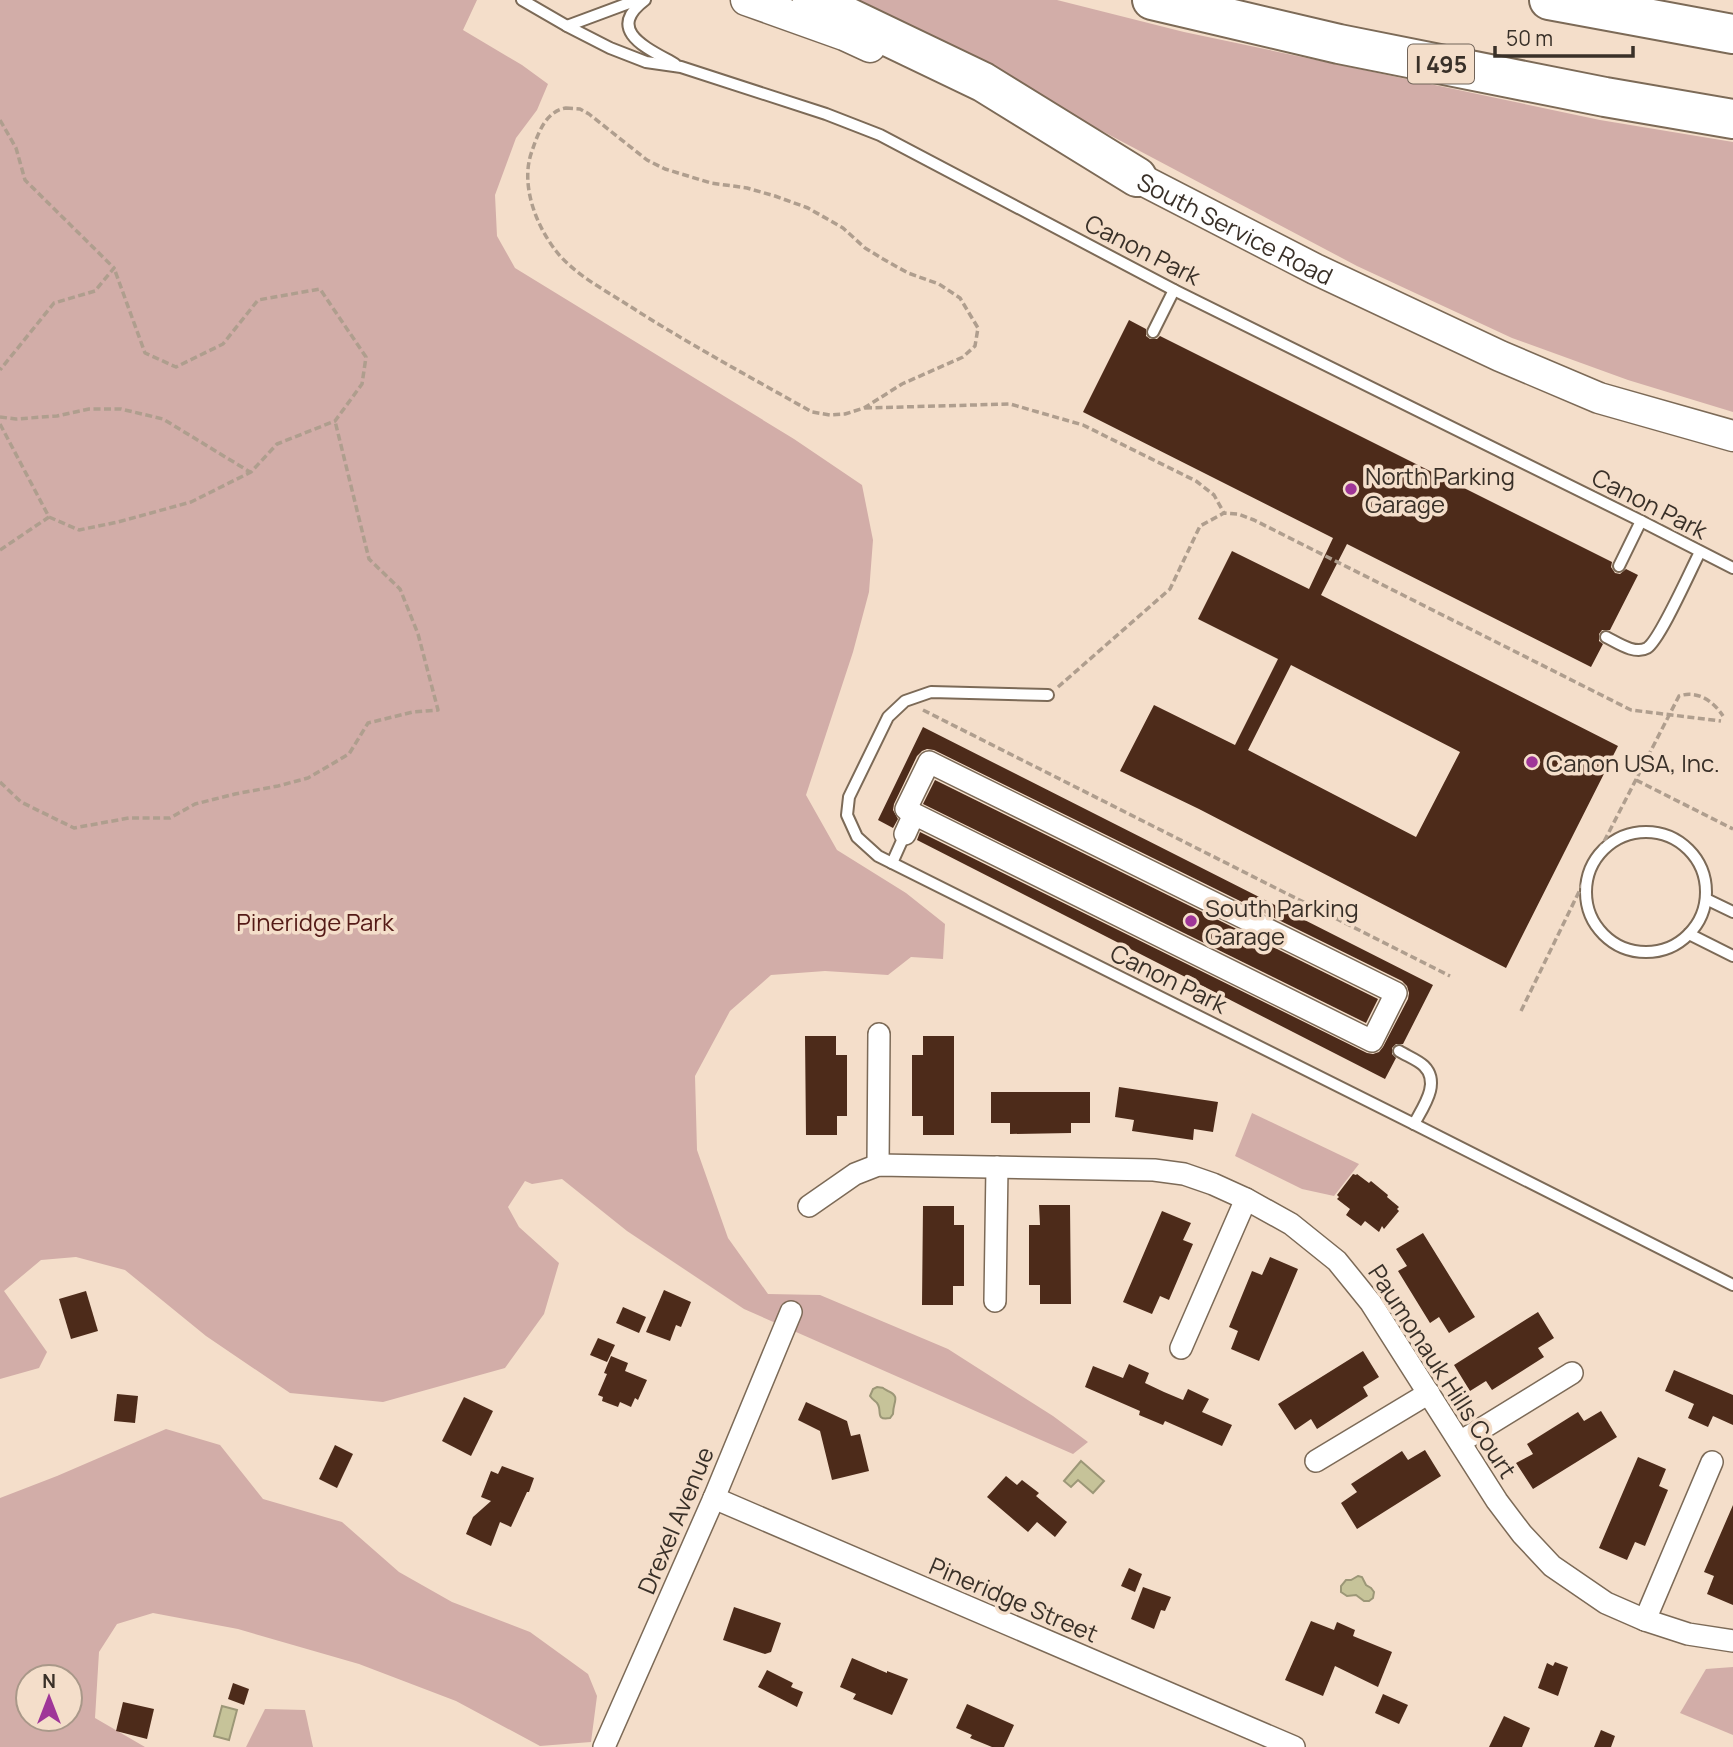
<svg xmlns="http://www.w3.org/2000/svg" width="1733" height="1747" font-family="Manrope,sans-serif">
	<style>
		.green { fill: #d2ada8; fill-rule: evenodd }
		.water { fill: #c6c399; stroke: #9c9777; stroke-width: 2 }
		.building { fill: #4d2b1a; fill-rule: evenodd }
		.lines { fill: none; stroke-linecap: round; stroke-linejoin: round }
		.service-casing { stroke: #7c6a57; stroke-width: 14 }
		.minor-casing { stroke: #7c6a57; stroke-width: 24 }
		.secondary-casing { stroke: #7c6a57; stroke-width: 33 }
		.motorway-casing { stroke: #7c6a57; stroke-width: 42 }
		.path { stroke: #af9e8e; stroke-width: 3.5; stroke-dasharray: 7 3.5; stroke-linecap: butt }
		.service { stroke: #fff; stroke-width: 10 }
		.minor { stroke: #fff; stroke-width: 21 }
		.secondary { stroke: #fff; stroke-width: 30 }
		.motorway { stroke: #fff; stroke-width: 38 }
		.poi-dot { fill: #9f3698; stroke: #f4deca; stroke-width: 2.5 }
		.labels { text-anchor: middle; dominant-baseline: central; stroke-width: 7; stroke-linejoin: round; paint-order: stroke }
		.shield { fill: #f4deca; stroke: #716459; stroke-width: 2 }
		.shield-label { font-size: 23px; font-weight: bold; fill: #393028 }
		.street-label { font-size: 24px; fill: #393028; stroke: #f4deca }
		.poi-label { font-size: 24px; fill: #393028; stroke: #f4deca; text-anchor: start }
		.park-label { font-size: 24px; fill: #541a16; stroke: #f4deca }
	</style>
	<rect width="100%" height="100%" fill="#f4deca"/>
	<!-- green -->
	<g class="green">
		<path d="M0,0H477L463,30L522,65L548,84L537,110L516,138L495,195L497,236L515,268L794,439L862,485L873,540L869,592L853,652L806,795L837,850L906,893L945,924L943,959L911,957L888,975L825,971L771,975L730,1011L695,1076L697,1150L728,1238L768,1294L820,1295L948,1349L1053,1416L1088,1442L1073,1454L744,1309L627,1231L562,1179L532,1184L525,1181L508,1207L519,1227L559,1263L544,1314L505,1368L383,1402L290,1393L206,1336L125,1270L76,1257L41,1260L4,1291L47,1352L39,1368L0,1379Z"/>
		<path d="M840,0H1057L1184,32L1600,120L1733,142V412L1628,380L1512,338L1357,266L998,76Z"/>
		<path d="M1252,1113L1359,1164L1334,1196L1302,1189L1235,1156Z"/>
		<path d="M166,1429L220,1445L263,1499L342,1522L399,1572L452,1602L530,1632L588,1674L597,1696L591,1742L540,1746L456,1701L359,1664L238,1629L153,1613L117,1624L99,1652L95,1718L145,1747H0V1498L57,1476ZM28,1677H70V1719H28Z"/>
		<path d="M1733,1667V1735L1680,1713L1706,1669Z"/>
		<path d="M265,1709L305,1710L313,1747H246Z"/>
	</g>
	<!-- water -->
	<g class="water">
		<path d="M877,1387C888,1389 878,1386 888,1391C901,1397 893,1401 893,1414L890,1418C874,1421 883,1410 877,1403C875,1401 872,1399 870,1396L873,1389Z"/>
		<path d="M1081,1461L1104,1481L1093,1493L1078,1480L1071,1487L1064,1481Z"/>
		<path d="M1358,1576L1362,1577L1366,1585L1371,1588L1374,1592L1373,1598L1369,1601H1364L1356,1595L1347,1596L1341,1592V1586L1346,1580H1351Z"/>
		<path d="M222,1706L237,1710L229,1740L214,1736Z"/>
	</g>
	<!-- building -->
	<g class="building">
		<path d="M1129,320L1146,329V336L1150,339H1157L1160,336L1612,562L1611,567L1615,573L1620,574L1626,569L1638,575L1610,630H1602L1599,634V641L1603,644L1591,667L1347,544L1321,595L1618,746L1506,968L1199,809L1120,771L1154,705L1235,745L1278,659L1198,619L1232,551L1309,589L1333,538L1083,412ZM1291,665L1460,752L1416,837L1248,750Z"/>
		<path d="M923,727L1433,985L1403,1044H1396L1392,1048V1054L1396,1058L1385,1079L917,840L920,832L1367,1053L1373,1054L1379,1052L1383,1047L1408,999L1409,993L1407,986L1402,981L934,750L927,749L922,751L917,756L894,804L893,810L898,819L893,828L878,820Z"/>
		<path d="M935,780L1378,999L1366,1023L923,804Z"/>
		<path d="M805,1036H836V1055H847V1116H837V1135H806Z"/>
		<path d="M923,1036H954V1135H923V1116H912V1055H923Z"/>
		<path d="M1119,1087L1218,1102L1213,1132L1194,1129L1193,1140L1132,1131L1134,1120L1115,1117Z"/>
		<path d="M991,1092H1090V1123H1071V1133L1010,1134V1123H991Z"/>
		<path d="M1353,1174L1356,1175L1357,1174L1369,1183L1371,1181L1388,1195L1387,1197L1399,1207L1397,1209L1399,1211L1384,1229L1382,1226L1379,1232L1365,1221L1361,1226L1346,1215L1350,1209L1337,1199L1339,1197L1337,1195Z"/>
		<path d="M1039,1205H1070L1071,1304H1040V1285H1029V1225H1040Z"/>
		<path d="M923,1206H954V1225H964V1286H953V1305H922Z"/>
		<path d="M1162,1211L1191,1223L1183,1240L1193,1244L1169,1300L1160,1296L1152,1314L1123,1302Z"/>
		<path d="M1423,1233L1475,1317L1449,1333L1439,1317L1430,1323L1398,1271L1407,1266L1396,1249Z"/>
		<path d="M1270,1257L1298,1269L1259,1361L1231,1349L1238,1331L1229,1327L1252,1271L1262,1275Z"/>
		<path d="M664,1290L691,1302L681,1327L676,1325L670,1341L646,1332Z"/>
		<path d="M86,1291L98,1331L71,1339L59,1299Z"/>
		<path d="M623,1307L646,1317L639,1333L616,1323Z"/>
		<path d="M1538,1312L1554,1338L1538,1348L1544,1357L1492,1390L1486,1381L1470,1391L1454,1365Z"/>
		<path d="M598,1338L615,1345L607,1362L590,1355Z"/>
		<path d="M1363,1351L1379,1377L1363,1387L1368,1396L1317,1429L1311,1419L1295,1430L1278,1404Z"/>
		<path d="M611,1356L628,1363L625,1371L647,1380L638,1400L635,1398L631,1407L620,1402L618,1407L602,1401L603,1397L598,1395L607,1374L604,1373Z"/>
		<path d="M1129,1364L1149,1373L1145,1383L1164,1392L1183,1400L1188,1389L1209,1399L1202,1412L1232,1425L1222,1446L1165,1421L1163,1425L1139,1415L1140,1411L1085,1387L1093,1366L1123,1378Z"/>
		<path d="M1674,1370L1733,1395V1425L1713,1416L1708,1427L1688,1418L1694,1404L1665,1391Z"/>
		<path d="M117,1394L138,1396L135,1423L114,1421Z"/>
		<path d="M464,1397L493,1411L471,1456L442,1441Z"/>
		<path d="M806,1402L847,1421L851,1436L860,1434L869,1471L832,1480L820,1431L798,1420Z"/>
		<path d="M1601,1411L1617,1437L1533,1489L1516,1463L1533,1454L1527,1444L1578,1412L1584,1421Z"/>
		<path d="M335,1445L353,1454L337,1488L319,1479Z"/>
		<path d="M1425,1450L1441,1476L1357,1529L1341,1503L1357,1492L1351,1484L1402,1451L1408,1460Z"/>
		<path d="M1638,1457L1666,1469L1659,1486L1668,1490L1645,1546L1635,1542L1627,1560L1599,1548Z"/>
		<path d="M502,1466L534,1478L529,1492H527L511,1527L500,1522L491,1546L466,1534L473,1517L491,1501L481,1497L491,1471L498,1474Z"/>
		<path d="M1006,1476L1017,1485L1022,1480L1039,1493L1036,1496L1067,1522L1055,1537L1037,1522L1028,1532L987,1497Z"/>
		<path d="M1733,1505V1605L1707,1594L1714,1576L1704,1572Z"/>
		<path d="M1129,1568L1142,1574L1135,1592L1121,1586Z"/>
		<path d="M1143,1587L1171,1597L1165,1611L1161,1610L1154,1629L1131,1619Z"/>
		<path d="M734,1607L781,1623L771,1652L765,1654L723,1640Z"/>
		<path d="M1311,1621L1334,1630L1337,1622L1355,1630L1353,1636L1392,1652L1378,1687L1335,1666L1323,1696L1285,1680Z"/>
		<path d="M852,1658L887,1673V1671L908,1679L892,1715L853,1699L856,1694L840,1687Z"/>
		<path d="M1555,1662L1568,1667L1558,1696L1538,1688L1547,1663L1553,1666Z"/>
		<path d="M767,1670L793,1683L791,1687L803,1692L797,1707L758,1687Z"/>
		<path d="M233,1683L249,1689L244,1705L228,1699Z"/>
		<path d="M1383,1694L1408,1705L1399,1724L1375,1713Z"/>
		<path d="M123,1702L154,1709L147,1739L116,1731Z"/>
		<path d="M967,1704L1014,1725L1004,1747H992L970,1738L972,1735L956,1728Z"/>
		<path d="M1504,1716L1530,1728L1522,1747H1489Z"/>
		<path d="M1601,1730L1615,1736L1611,1747H1594Z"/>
	</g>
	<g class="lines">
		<!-- service casing -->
		<g class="service-casing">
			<g id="service">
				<path d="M522,0L567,26L610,48L646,62L681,67L826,114L880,135L1174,290L1641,521L1733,568"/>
				<path d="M645,0C604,31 649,49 675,64"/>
				<path d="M567,26L637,0"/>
				<path d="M1153,332L1174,290"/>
				<path d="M1619,566L1641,521"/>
				<path d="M1606,637C1618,643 1635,655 1647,648C1660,640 1691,569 1700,552"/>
				<path d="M1048,695L931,692L905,701L888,717L849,797L847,815L857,837L878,856L1414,1124L1733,1285"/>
				<circle cx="1646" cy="892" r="60"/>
				<path d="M892,863L905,834"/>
				<path d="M1706,899L1733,912"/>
				<path d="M1689,934L1733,956"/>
				<path d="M1399,1051C1407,1056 1418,1060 1424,1066C1441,1083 1423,1107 1414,1124"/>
			</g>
		</g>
		<!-- minor casing -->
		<g class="minor-casing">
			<g id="minor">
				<path d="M905,834L914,814L1372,1041L1396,993L929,762L906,809L914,814"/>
				<path d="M878,1165L879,1034"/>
				<path d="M809,1206L855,1174L878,1165L1154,1170L1184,1174L1213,1184L1246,1199L1291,1224L1337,1261L1371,1303L1497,1501L1522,1534L1552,1566L1606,1603L1645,1620L1688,1634L1733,1641"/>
				<path d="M995,1301L997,1167"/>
				<path d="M1181,1348L1246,1199"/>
				<path d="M1460,1442L1572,1373"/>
				<path d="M1316,1461L1429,1393"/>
				<path d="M714,1498L1294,1747"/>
				<path d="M1645,1620L1712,1462"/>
				<path d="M604,1747L714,1498L791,1312"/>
			</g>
		</g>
		<!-- secondary casing -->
		<g class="secondary-casing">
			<g id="secondary">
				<path d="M746,0L844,35L870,47"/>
				<path id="s1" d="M1119,168L1315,269L1500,356L1599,398L1733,436"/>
			</g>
		</g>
		<!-- motorway casing -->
		<g class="motorway-casing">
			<g id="motorway">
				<path d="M812,0L983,82L1137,177"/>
				<path d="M1152,0L1339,44L1605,97L1733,119"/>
				<path d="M1549,0L1733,34"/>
			</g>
		</g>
		<!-- path -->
		<g class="path">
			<path d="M566,108L580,109L589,114L647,160L665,169L711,183L747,188L775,196L808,208L843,228L865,248L883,259L908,273L939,284L960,298L978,328L975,346L963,357L902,384L864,408L845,414L830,415L812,412C750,377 687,343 628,305C603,289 574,274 556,251C535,224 520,183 532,151C538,133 546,111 566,108Z"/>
			<path d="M0,120L16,148L25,180L114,268L95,291L54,303L0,370"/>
			<path d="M865,408L1010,404L1083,425L1196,481L1214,495L1224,513"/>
			<path d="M0,417L16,419L57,416L89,409H121L163,419L250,472"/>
			<path d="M0,424L49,517L79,530L118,522L191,502L251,472L277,444L335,421L362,384L366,357L320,289L258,300L223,344L176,367L145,353L114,268"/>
			<path d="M0,550L49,517"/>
			<path d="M1058,687L1170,589L1200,526L1224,513L1238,514L1254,520L1631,710L1721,721"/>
			<path d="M923,710L1450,976"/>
			<path d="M1636,780L1733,829"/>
			<path d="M0,782L21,802L74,828L129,818H170L195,804L235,794L278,786L308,778L349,754L368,723L413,712L438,710L418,634L400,589L369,559L335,421"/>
			<path d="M1521,1011L1592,865L1679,696C1698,690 1713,701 1723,716"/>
		</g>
		<!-- service -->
		<use href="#service" class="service"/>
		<!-- minor -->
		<use href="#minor" class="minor"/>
		<!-- secondary -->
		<use href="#secondary" class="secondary"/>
		<!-- motorway -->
		<use href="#motorway" class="motorway"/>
	</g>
	<!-- markers -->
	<g class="poi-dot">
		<circle cx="1351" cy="489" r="7"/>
		<circle cx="1532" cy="762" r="7"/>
		<circle cx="1191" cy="921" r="7"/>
	</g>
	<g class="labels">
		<!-- shield labels -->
		<rect class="shield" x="1408" y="44.5" width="66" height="39" rx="5"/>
		<g class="shield-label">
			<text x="1441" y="64">I 495</text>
		</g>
		<!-- street labels -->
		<g class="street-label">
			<text stroke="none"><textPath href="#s1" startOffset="131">South Service Road</textPath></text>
			<text transform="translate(1143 249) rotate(27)">Canon Park</text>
			<text transform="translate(1650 503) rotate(27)">Canon Park</text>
			<text transform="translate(1169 978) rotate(26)">Canon Park</text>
			<text transform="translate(1443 1371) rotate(57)">Paumonauk Hills Court</text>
			<text transform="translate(675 1520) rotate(-67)">Drexel Avenue</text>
			<text transform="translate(1014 1599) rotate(23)">Pineridge Street</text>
		</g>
		<!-- poi labels -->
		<g class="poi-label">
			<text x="1365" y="475">North Parking<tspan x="1365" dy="28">Garage</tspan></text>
			<text x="1546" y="762">Canon USA, Inc.</text>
			<text x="1205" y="907">South Parking<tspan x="1205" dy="28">Garage</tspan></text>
		</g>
		<!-- park labels -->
		<g class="park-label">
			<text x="315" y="921">Pineridge Park</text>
		</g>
	</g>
	<!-- north arrow -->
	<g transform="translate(49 1698)"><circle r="33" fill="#f4deca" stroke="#a99889" stroke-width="2"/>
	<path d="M0-5L12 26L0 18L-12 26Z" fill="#9f3698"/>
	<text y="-10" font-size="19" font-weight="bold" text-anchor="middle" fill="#393028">N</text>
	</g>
	<!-- scale -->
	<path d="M1495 46v10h138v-10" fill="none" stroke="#393028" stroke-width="3.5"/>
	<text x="1506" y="46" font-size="21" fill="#393028" stroke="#f4deca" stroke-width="5" paint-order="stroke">50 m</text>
</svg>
